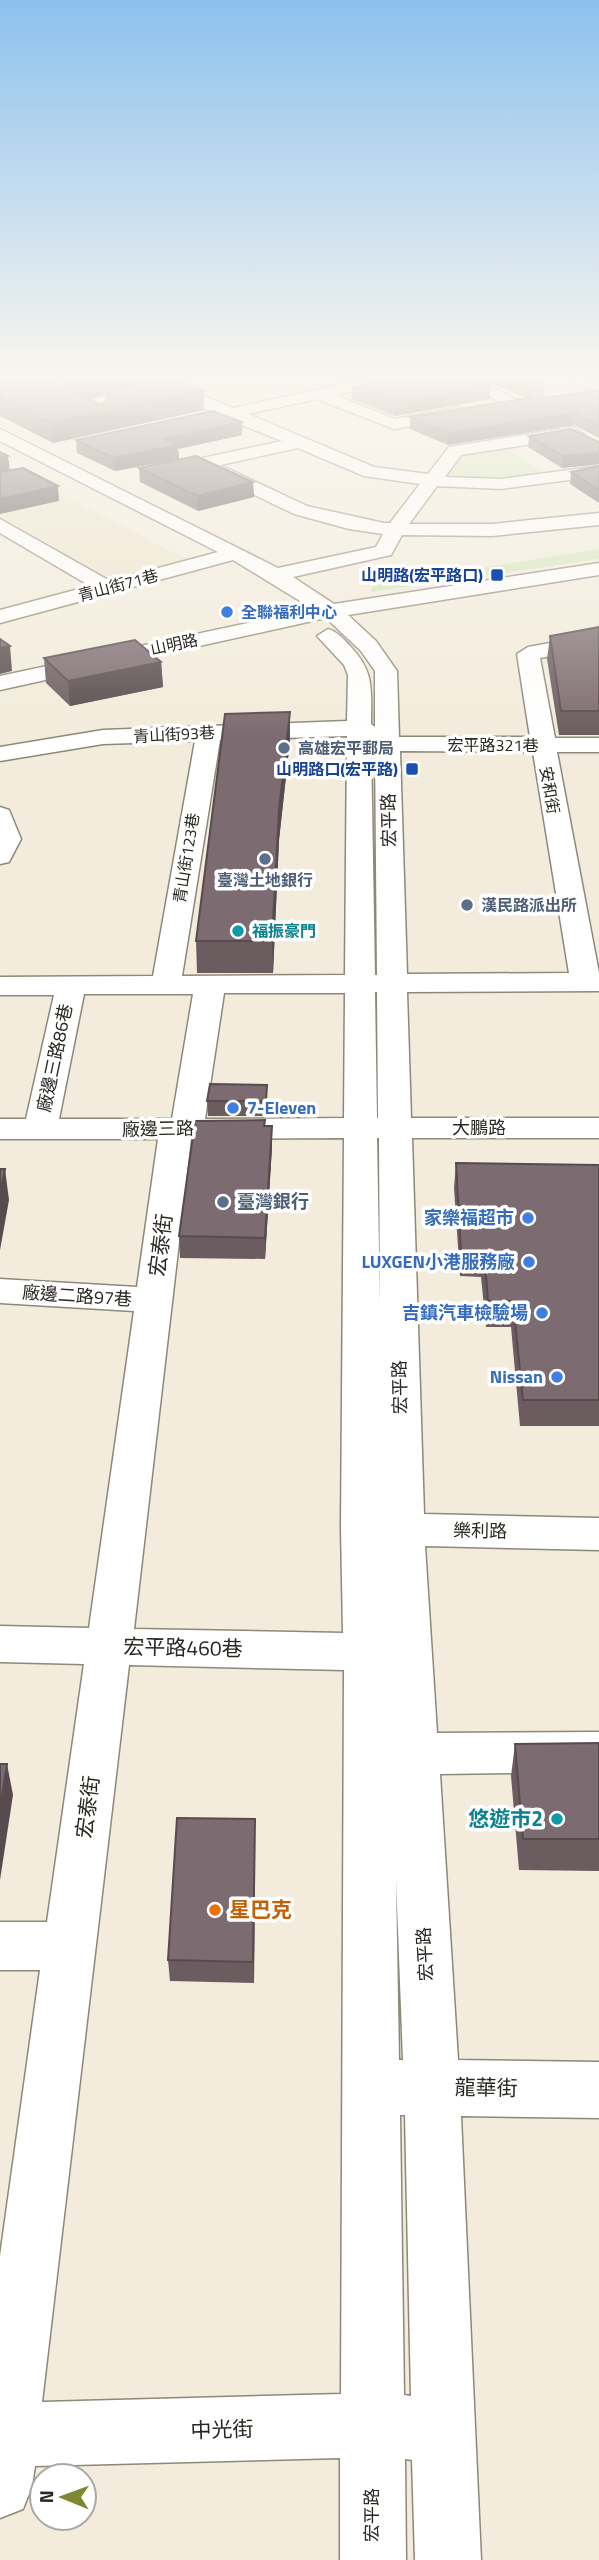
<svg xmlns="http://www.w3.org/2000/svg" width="599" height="2560" font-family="'Titillium Web','Noto Sans TC',sans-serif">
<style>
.built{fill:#ede4cc}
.green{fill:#d1e5b9}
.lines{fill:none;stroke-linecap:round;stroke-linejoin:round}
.minor-casing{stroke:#8d8879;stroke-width:3}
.minor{fill:#fff;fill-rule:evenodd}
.wall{fill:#6b5c60;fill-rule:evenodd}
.shaded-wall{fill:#574b4e}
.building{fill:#7c6b70;stroke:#574b4e;stroke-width:2}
.transit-dot{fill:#1a4fb4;stroke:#fff;stroke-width:2.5}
.shop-dot{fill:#3f7fe0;stroke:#fff;stroke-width:2.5}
.service-dot{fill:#5c6f8a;stroke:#fff;stroke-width:2.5}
.culture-dot{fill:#0f9aa8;stroke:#fff;stroke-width:2.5}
.food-dot{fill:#e8710a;stroke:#fff;stroke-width:2.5}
.labels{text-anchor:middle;stroke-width:7;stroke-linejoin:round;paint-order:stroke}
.far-transit-label{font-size:16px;font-weight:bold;fill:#164399;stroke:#fff;text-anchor:end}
.far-street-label{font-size:16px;fill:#292721;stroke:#fff}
.far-shop-label{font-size:16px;font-weight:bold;fill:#366cbe;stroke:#fff;text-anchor:start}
.far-service-label{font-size:16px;font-weight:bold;fill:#4e5e75;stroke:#fff;text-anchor:start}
.far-culture-label{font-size:16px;font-weight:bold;fill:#0d838f;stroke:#fff;text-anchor:start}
.street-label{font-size:18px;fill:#292721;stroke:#fff}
.shop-label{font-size:18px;font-weight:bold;fill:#366cbe;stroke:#fff;text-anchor:end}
.service-label{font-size:18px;font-weight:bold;fill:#4e5e75;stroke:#fff;text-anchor:start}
.near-street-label{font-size:21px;fill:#292721;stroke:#fff}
.near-culture-label{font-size:21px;font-weight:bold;fill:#0d838f;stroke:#fff;text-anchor:end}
.near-food-label{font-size:21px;font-weight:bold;fill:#c56008;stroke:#fff;text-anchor:start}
</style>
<rect width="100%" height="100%" fill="#f3ecdc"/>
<polygon class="built" points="26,475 195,564 108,588 0,525 0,480"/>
<g class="green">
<polygon points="505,447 549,476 499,482 436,480 456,454"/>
<polygon points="599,549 599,559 371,592 373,585"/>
</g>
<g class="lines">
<defs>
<g id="minor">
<path d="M143,379H164L233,408L366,379H395L393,382L335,395L395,419L460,407L468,412L460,417L394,429L317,399L248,414L374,467L428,474L449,447L573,427L585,435L583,439L570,438L461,455L445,477L501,479L599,466V476L501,489L437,486L409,524H492L599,513V525L492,536L402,535L391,555L293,577L334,604L599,563V575L348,615L376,641L397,671L399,737H530L517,654L528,647L599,634V648L540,658L555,738H599V752H557L599,973V991L407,992L411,1118H599V1138H412L424,1514L599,1518V1550L425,1546L437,1733L599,1732V1772L440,1774L458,2060L599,2062V2118L461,2116L481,2560H415L412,2460L405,2459L406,2560H340V2458L35,2466L32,2486L23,2509L0,2518V2256L40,1970H0V1922H47L84,1664L0,1662V1626L89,1628L134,1311L0,1303V1279L137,1287L158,1139H0V1119H26L54,995H0V977L153,976L195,741L103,744L0,761V747L103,730L347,721L348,675L344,665L317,636L328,629C338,632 343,639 350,646C375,672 371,690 371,724L375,727V671L361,651L326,618L0,690V676L313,609L233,560L0,623V610L90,586L0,533V519L110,581L218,552L0,441V429L278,568L376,547L383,534L349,529L294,514L201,469H189L186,465L189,461L282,441L222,417ZM298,448L364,476L420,484L390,523H384L307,506L220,465ZM347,736L345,975L182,976L220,740ZM371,745L375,747L377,975H375ZM400,751L533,752L569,973L407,974ZM375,992H377L378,1118H377ZM224,993H345L344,1118L205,1119ZM84,994H193L172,1119H59ZM344,1138L341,1528L343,1633L134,1629L191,1139ZM377,1138H379L380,1306ZM129,1665L344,1670L341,2394L42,2402ZM396,1879L403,2060H399ZM400,2115H405L411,2396L404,2395Z"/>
<polygon points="455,379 475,379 565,424 563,428 551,428"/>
<polygon points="570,379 599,382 599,392 572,382"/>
<polygon points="0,807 9,810 21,839 9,862 0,864"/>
</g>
</defs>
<use href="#minor" class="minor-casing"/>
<use href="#minor" class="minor"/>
</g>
<g class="wall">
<path d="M0,379L64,388L63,379H150L151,382L204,410L53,443L0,416ZM105,396L106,402L101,405L88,400Z"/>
<polygon points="482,379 541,379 544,398 599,390 599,438 574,425 448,445 410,429 410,417 526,398"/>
<polygon points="352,387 490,399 395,416 352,399"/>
<polygon points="242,435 178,449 179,459 115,471 77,453 76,440"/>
<polygon points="529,436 599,442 599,464 562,468 528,447"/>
<polygon points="599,466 599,503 570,484 571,472"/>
<polygon points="139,468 253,482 254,497 198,511 140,482"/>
<polygon points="599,627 599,735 559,735 547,659 550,636"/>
<polygon points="44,658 161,662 163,687 70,706 46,683"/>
<polygon points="290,712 290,740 279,840 273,973 197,973 196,941"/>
<polygon points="267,1085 266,1116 208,1116 207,1101"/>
<polygon points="265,1126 272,1147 265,1259 180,1258 179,1236"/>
<polygon points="456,1163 599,1165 599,1426 520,1426 511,1327 486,1327 481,1277 460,1276 454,1188"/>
<polygon points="599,1743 599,1871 519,1870 511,1776 515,1744"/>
<polygon points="255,1840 254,1983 170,1981 168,1960"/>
</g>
<g class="shaded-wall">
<polygon points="93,379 150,379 151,387 105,391 105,396 85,400 84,381"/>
<polygon points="490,387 490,399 395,416 396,404"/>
<polygon points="204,391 204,410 53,443 51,423"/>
<polygon points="575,413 574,425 448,445 448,433"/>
<polygon points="242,422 242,435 178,449 179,459 115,471 114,458 164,439"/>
<polygon points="599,453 599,464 562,468 563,456"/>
<polygon points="8,456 10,470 0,473 0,458"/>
<polygon points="253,482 254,497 198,511 197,496"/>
<polygon points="58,486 59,501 0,514 0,499"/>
<polygon points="10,646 12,671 0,674 0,648"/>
<polygon points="161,662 163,687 70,706 68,681"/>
<polygon points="290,712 290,740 279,840 273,973 272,941 279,810"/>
<polygon points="272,1126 272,1147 265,1259 265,1238"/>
<polygon points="5,1169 9,1200 0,1250 0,1196"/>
<polygon points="7,1764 13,1795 0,1880 0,1809"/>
<polygon points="255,1819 255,1840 254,1983 253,1962"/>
</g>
<g class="building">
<polygon points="0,379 43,379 101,405 112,398 105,391 168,379 174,379 204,391 51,423 0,398"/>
<polygon points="389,379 473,379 490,387 396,404 352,387"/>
<polygon points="508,379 541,379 544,398 599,390 599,426 575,413 448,433 410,417 529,398 528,388"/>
<polygon points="213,411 242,422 164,439 178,445 114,458 76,440"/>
<polygon points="571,429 599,442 599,453 563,456 529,436"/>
<polygon points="0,452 8,456 0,458"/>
<polygon points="196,456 253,482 197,496 139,468"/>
<polygon points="599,466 599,490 571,472"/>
<polygon points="23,468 58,486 0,499 0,472"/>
<polygon points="599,627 599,711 561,711 550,636"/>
<polygon points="0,639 10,646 0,648"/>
<polygon points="135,640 161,662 68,681 44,658"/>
<polygon points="290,712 279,810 272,941 196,941 225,714"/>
<polygon points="210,1084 267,1085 266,1101 207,1101"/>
<polygon points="265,1120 264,1126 272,1126 265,1238 179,1236 195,1121"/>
<polygon points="456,1163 599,1165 599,1400 523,1400 513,1301 488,1301 484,1251 461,1251"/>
<polygon points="0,1169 5,1169 0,1196"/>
<polygon points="599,1743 599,1839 523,1839 515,1744"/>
<polygon points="0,1764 7,1764 0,1809"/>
<polygon points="177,1818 255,1819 253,1962 168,1960"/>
</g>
<linearGradient id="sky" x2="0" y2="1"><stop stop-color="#8cc1ee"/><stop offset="0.51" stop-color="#faf6ef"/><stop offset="1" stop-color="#faf6ef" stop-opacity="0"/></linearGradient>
<rect width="599" height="737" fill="url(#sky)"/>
<g class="transit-dot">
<rect x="490" y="568" width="14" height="14" rx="3.5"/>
<rect x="405" y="762" width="14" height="14" rx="3.5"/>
</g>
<g class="shop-dot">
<circle cx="227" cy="612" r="7"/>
<circle cx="233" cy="1108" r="7"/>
<circle cx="528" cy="1218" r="7"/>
<circle cx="529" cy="1262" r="7"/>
<circle cx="542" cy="1313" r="7"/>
<circle cx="557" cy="1377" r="7"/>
</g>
<g class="service-dot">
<circle cx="284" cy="748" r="7"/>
<circle cx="265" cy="859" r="7"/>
<circle cx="467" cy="905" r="7"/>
<circle cx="223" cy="1202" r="7"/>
</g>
<g class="culture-dot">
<circle cx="238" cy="931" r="7"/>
<circle cx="557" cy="1819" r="7"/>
</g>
<circle class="food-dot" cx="215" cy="1910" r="7"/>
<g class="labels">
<g class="far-transit-label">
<text x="483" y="581">山明路(宏平路口)</text>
<text x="398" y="775">山明路口(宏平路)</text>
</g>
<g class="far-street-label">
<text transform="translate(118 585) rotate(-15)" y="6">青山街71巷</text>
<text transform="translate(174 644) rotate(-12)" y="6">山明路</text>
<text transform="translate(174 734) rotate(-3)" y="6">青山街93巷</text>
<text x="493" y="751">宏平路321巷</text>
<text transform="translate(550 790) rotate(80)" y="6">安和街</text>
<text transform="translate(186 858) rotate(-81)" y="6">青山街123巷</text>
</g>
<g class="far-shop-label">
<text x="241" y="618">全聯福利中心</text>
</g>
<g class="far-service-label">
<text x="298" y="754">高雄宏平郵局</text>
<text x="265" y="886" text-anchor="middle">臺灣土地銀行</text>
<text x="481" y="911">漢民路派出所</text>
</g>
<g class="far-culture-label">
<text x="252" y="937">福振豪門</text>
</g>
<g class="street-label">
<text transform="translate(389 820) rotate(-91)" y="6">宏平路</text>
<text transform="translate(55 1058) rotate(-78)" y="6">廠邊三路86巷</text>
<text x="479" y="1134">大鵬路</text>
<text transform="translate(158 1129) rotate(-1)" y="6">廠邊三路</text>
<text transform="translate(77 1296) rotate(4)" y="6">廠邊二路97巷</text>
<text transform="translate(400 1387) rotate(-91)" y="6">宏平路</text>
<text transform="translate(480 1531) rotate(1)" y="6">樂利路</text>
<text transform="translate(425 1954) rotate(-93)" y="6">宏平路</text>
<text transform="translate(372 2515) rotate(-90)" y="6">宏平路</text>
</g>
<g class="shop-label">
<text x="247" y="1114" text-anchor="start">7-Eleven</text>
<text x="514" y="1224">家樂福超市</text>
<text x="515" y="1268">LUXGEN小港服務廠</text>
<text x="528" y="1319">吉鎮汽車檢驗場</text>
<text x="543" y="1383">Nissan</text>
</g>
<g class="service-label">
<text x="237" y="1208">臺灣銀行</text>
</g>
<g class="near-street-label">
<text transform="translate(161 1245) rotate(-83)" y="7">宏泰街</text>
<text transform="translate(183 1648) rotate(1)" y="7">宏平路460巷</text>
<text transform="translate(88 1807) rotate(-83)" y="7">宏泰街</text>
<text transform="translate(486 2088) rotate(1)" y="7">龍華街</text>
<text transform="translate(222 2430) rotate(-2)" y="7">中光街</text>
</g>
<g class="near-culture-label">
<text x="543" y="1826">悠遊市2</text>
</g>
<g class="near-food-label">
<text x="229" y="1917">星巴克</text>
</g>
</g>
<g transform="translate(63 2497) rotate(271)"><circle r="33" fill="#ffffff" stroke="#a9a9a6" stroke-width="2"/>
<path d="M0-5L12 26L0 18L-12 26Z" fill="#808732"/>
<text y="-10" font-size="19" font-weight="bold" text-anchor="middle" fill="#292721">N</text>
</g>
</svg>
